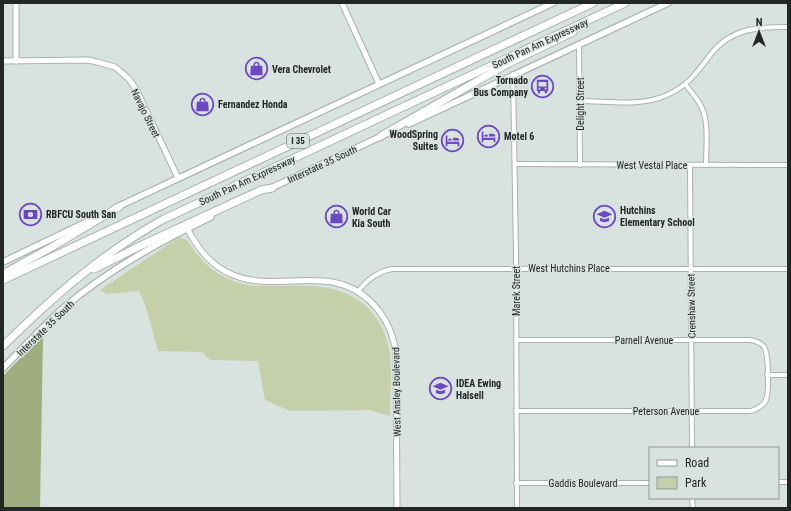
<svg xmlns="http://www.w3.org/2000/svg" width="791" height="511" font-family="'Roboto Condensed',sans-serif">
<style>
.green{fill:#c5d0ab}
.forest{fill:#9fac7d}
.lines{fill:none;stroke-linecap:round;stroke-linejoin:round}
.minor-casing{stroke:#a9b3af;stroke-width:6}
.tertiary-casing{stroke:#a9b3af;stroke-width:7}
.secondary-casing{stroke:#a9b3af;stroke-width:8}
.motorway-casing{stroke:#a9b3af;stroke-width:9}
.minor{stroke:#fff;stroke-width:4}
.tertiary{stroke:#fff;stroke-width:5}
.secondary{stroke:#fff;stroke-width:5.5}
.motorway{stroke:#fff;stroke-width:7}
.labels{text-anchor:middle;stroke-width:3;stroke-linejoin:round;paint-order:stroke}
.shield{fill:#d8e2de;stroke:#595e5c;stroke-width:1}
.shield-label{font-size:9px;font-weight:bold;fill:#222625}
.street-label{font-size:10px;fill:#222625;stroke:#d8e2de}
.poi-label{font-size:10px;font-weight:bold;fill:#222625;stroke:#d8e2de;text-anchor:start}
</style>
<rect width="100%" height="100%" fill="#d8e2de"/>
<path class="green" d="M179,237L187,240C200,260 212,273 236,282C246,286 258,286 269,286C302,286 338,282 365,305C376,315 384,329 388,344C393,365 390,394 390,416L369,410L290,411L265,400L258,361L210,360L202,352L158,351L145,304L139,291L107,294L100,290Z"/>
<polygon class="forest" points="43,335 40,508 3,508 3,376"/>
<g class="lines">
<defs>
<g id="minor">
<polyline points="579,44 580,165"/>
<polyline points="513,74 516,254 517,508"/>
<path d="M685,84C691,92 698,99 702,108C709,123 706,148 706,165"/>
<path d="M580,101C608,101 641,107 667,95C689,85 697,72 711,54C731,28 758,27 788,27"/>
<polyline points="515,164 788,165"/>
<polyline points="690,165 692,448"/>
<path d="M358,292C367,279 377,272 392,269H788"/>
<path d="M516,340H750C755,341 761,342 764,347C769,354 769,392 766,400C763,406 757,409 751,411H516"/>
<polyline points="767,375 788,375"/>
<polyline points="778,482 788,482"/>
<polyline points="516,483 650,483"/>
<polyline points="692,498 693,508"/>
</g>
<g id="tertiary">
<polyline points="16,3 16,61"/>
<polyline points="342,3 379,84"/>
<polyline points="3,61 88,60 97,62 115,67 128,78 136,89 178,178"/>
<path d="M187,228C198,249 211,266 233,275C279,294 333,261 373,304C387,319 393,334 396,353L397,508"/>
</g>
<g id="secondary">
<polyline points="409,124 668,3"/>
<polyline points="269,189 384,135"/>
<polyline points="115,208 553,3"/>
<polyline points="3,262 93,219"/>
<path d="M3,368C22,349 41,329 61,310C106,271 158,242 211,217"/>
</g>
<g id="motorway">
<polyline points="381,136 509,63 573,32"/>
<polyline points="94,269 144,244 261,190 272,188"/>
<polyline points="3,274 52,247 119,207"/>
<polyline points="3,280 593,3"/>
<path d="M3,346C53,297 100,255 162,220L625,3"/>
</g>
</defs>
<use href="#minor" class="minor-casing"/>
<use href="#tertiary" class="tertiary-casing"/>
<use href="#secondary" class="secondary-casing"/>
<use href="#motorway" class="motorway-casing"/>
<use href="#minor" class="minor"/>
<use href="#tertiary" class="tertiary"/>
<use href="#secondary" class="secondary"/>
<use href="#motorway" class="motorway"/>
</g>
<defs>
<symbol id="shop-ring" viewBox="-11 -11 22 22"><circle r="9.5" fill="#d8e2de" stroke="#6c49c2" stroke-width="1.5"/><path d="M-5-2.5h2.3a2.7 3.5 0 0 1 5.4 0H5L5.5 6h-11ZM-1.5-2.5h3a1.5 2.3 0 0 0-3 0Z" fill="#6c49c2"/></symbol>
<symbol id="bus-ring" viewBox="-11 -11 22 22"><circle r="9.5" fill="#d8e2de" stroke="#6c49c2" stroke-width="1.5"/><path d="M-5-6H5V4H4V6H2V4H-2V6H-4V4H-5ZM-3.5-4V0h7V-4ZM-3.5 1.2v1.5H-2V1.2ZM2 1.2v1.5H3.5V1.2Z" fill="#6c49c2"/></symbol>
<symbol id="hotel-ring" viewBox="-11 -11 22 22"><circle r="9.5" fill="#d8e2de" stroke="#6c49c2" stroke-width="1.5"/><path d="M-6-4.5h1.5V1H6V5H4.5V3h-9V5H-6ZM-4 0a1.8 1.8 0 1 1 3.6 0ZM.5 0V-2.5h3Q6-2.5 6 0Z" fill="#6c49c2"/></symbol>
<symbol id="bank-ring" viewBox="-11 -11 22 22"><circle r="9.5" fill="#d8e2de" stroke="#6c49c2" stroke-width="1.5"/><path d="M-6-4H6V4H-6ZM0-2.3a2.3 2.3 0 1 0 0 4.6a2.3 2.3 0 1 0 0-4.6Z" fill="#6c49c2"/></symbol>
<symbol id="school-ring" viewBox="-11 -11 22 22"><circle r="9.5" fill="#d8e2de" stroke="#6c49c2" stroke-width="1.5"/><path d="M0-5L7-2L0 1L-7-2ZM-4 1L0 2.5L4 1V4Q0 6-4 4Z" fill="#6c49c2"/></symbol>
</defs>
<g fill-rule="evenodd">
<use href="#shop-ring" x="244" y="56" width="25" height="25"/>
<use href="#bus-ring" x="530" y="74" width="25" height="25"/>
<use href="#shop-ring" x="190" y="92" width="25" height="25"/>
<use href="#hotel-ring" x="476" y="124" width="25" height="25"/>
<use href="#hotel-ring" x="440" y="128" width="25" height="25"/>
<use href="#bank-ring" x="18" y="202" width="25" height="25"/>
<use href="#school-ring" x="592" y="204" width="25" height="25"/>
<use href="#shop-ring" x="324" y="204" width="25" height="25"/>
<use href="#school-ring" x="428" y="376" width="25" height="25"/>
</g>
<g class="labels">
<rect class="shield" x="287" y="134" width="22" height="14" rx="3"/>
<g class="shield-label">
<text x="298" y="144">I 35</text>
</g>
<g class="street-label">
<text transform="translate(540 43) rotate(-25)" y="4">South Pan Am Expressway</text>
<text transform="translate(580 104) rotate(-90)" y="4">Delight Street</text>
<text transform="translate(146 113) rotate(64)" y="4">Navajo Street</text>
<text transform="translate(322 164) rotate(-25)" y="4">Interstate 35 South</text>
<text x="652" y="169">West Vestal Place</text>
<text transform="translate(247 180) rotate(-25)" y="4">South Pan Am Expressway</text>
<text x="569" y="272">West Hutchins Place</text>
<text transform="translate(516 291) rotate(-90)" y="4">Marek Street</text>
<text transform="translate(691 306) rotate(-91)" y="4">Crenshaw Street</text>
<text transform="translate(45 328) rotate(-44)" y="4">Interstate 35 South</text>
<text x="644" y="344">Parnell Avenue</text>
<text transform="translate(396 392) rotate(-91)" y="4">West Ansley Boulevard</text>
<text x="666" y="415">Peterson Avenue</text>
<text x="583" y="487">Gaddis Boulevard</text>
</g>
<g class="poi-label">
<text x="272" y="73">Vera Chevrolet</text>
<text x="528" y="84" text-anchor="end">Tornado<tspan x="528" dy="12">Bus Company</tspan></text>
<text x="218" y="108">Fernandez Honda</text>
<text x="438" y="138" text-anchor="end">WoodSpring<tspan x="438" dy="12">Suites</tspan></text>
<text x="504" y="140">Motel 6</text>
<text x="620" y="214">Hutchins<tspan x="620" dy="12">Elementary School</tspan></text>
<text x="352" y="215">World Car<tspan x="352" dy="12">Kia South</tspan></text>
<text x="46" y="218">RBFCU South San</text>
<text x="456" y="387">IDEA Ewing<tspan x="456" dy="12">Halsell</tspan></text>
</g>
</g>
<rect width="791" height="511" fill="none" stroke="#222625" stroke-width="8"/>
<rect x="649" y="447" width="130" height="52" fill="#d8e2de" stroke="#8f9794"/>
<rect x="657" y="460" width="20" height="6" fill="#ffffff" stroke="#8f9794"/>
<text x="685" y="467" font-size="12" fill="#222625">Road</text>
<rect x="657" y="477" width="20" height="12" fill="#c5d0ab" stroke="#8f9794"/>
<text x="685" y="487" font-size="12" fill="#222625">Park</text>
<g transform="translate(759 32)" stroke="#d8e2de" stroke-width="3" paint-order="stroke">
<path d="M0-3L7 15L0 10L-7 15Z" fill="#222625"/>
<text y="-6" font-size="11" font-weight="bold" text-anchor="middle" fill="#222625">N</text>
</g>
</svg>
